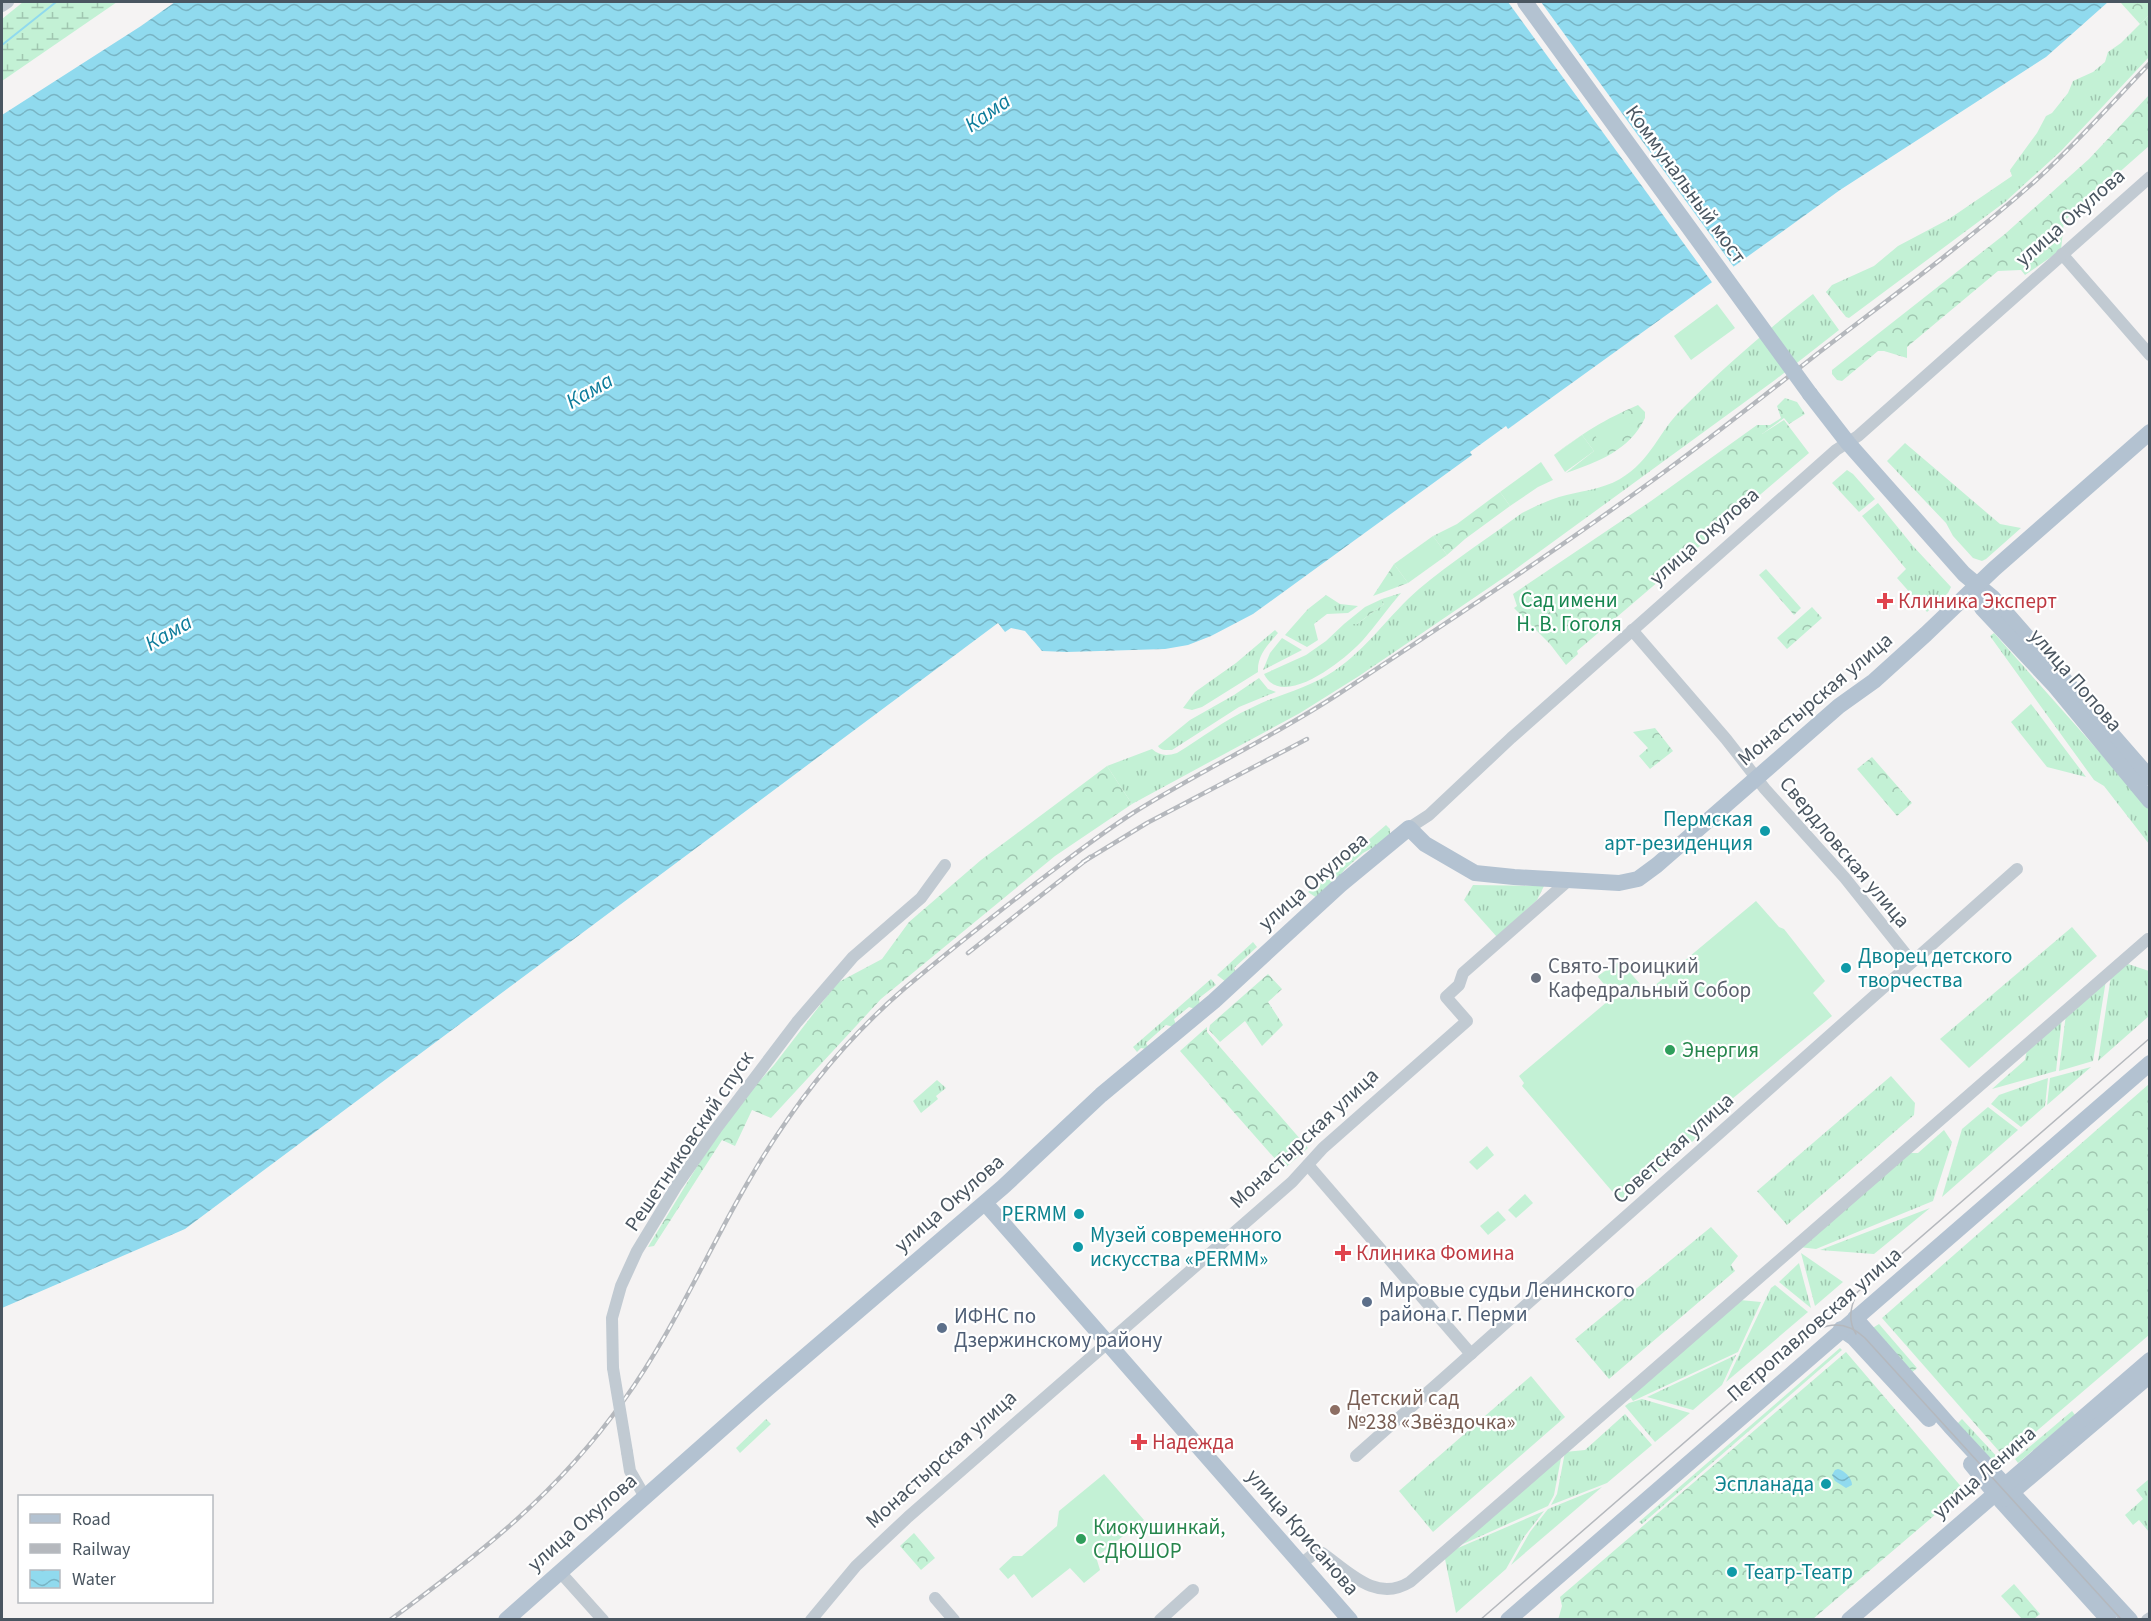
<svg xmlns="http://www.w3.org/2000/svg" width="2151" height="1621" font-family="'Source Sans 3',sans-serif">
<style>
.grass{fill:url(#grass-tufts)}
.forest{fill:url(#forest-crowns)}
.wetland{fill:url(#wetland-marsh)}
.pitch{fill:#c3f1d5}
.water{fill:url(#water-waves)}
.pier{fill:#f5f3f3}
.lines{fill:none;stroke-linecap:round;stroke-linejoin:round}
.stream{stroke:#90daee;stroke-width:2}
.minor{stroke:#c1cad2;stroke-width:12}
.major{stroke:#b3c2d1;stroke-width:16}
.tram{stroke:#b5b8bd;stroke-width:1.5}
.rail-casing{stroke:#b5b8bd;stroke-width:4.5}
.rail{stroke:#fff;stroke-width:2;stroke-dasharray:7;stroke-linecap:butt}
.minor-bridge{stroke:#c1cad2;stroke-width:12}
.major-bridge{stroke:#b3c2d1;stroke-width:16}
.health-dot{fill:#e0444e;stroke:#fff;stroke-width:2}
.culture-dot{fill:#0f9aa8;stroke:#fff;stroke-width:2}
.worship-dot{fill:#6b7280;stroke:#fff;stroke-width:2}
.leisure-dot{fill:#2e9e5b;stroke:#fff;stroke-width:2}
.service-dot{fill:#5c6f8a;stroke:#fff;stroke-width:2}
.education-dot{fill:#8d6e63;stroke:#fff;stroke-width:2}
.labels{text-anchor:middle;stroke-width:4.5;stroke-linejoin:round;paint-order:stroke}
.street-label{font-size:21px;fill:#4a5661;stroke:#fff}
.park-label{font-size:21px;fill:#17864f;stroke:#fff}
.health-label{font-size:21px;fill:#be3a42;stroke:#fff;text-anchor:start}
.culture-label{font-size:21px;fill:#0d838f;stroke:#fff;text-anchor:end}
.worship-label{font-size:21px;fill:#5b616d;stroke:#fff;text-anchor:start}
.leisure-label{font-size:21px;fill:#27864d;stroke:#fff;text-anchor:start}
.service-label{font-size:21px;fill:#4e5e75;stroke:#fff;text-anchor:start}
.education-label{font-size:21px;fill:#785e54;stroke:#fff;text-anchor:start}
.water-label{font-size:22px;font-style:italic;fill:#0c7c9b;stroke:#fff}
</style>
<defs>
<pattern id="grass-tufts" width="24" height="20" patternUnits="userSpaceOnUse" patternTransform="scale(1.5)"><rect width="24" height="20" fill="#c3f1d5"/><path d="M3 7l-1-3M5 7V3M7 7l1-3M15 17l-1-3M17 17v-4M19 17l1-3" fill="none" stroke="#a0c6b0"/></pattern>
<pattern id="forest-crowns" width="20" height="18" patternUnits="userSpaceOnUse" patternTransform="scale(1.5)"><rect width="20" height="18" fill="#c3f1d5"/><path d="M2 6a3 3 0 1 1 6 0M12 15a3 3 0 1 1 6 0" fill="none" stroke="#a0c6b0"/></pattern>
<pattern id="wetland-marsh" width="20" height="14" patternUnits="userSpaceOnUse" patternTransform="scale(1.5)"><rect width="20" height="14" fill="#c3f1d5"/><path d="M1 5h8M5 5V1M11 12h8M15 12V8" fill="none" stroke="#a0c6b0"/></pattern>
<pattern id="water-waves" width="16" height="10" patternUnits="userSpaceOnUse" patternTransform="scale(1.5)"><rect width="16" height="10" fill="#90daee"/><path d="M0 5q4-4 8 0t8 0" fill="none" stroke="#78b4c4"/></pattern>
</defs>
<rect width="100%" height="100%" fill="#f5f3f3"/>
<g class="grass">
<polygon points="2149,15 2149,57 2061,151 2005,202 1849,318 1846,317 1826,292 1832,285 1874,266 1898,246 1949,219 2012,176 2010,170 2037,133 2046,116 2052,113 2068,93 2073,81 2093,72 2105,62 2108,52 2121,43"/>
<path d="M1813,294L1839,330L1775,380L1509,574L1359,676L1300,713L1132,804L1107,766L1152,749C1160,756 1167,756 1177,753C1202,738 1224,720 1251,708C1278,694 1308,689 1334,671C1367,649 1389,615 1419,589C1451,562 1488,538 1522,513C1534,507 1546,501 1559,497C1579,491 1601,490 1620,479C1652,460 1658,432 1683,408C1724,367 1767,330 1813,294Z"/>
<polygon points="1905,443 2000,524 2021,528 1986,559 1982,561 1973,558 1953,536 1946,523 1887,461"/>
<polygon points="1847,470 1853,474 1875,499 1859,512 1832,483"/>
<polygon points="1878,503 1913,546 1951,587 1948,593 1927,612 1897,578 1906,569 1862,516"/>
<path d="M1401,593C1388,608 1376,625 1363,640C1346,659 1282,711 1264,674L1306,655L1326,641L1344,624H1357L1384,604L1382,599Z"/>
<polygon points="1326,595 1340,604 1358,606 1348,613 1327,614 1314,624 1318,640 1307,647 1285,635 1308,609"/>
<path d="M1275,630L1278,633C1268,645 1257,655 1258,672L1202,707L1192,710L1183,708L1195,692L1236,663Z"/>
<polygon points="1994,633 2149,808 2149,844 2104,786 2094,780 1990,636"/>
<polygon points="1282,638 1302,650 1263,670 1270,653"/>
<path d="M1259,678L1268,689L1276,692L1239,707L1172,750C1167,750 1161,751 1158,746L1190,720L1234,695Z"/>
<polygon points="2031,704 2086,777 2047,767 2011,722"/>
<polygon points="1386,825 1390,829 1390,835 1383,842 1363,853 1345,869 1335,882 1317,898 1308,892"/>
<polygon points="1473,885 1544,886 1537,900 1497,937 1464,900"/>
<polygon points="2072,927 2097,956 1969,1068 1940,1039"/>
<polygon points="1253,942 1257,947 1234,968 1236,974 1226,982 1217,975"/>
<polygon points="2125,963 2149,971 2149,1016 2098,1061 2111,976"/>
<polygon points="1211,979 1216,985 1199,998 1200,1006 1195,1009 1189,1007 1174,1019 1176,1025 1174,1027 1166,1025 1146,1043 1148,1047 1146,1049 1141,1048 1137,1052 1133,1047"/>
<polygon points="2106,980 2093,1061 2059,1071 2066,1014"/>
<polygon points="2062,1018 2056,1071 1992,1089 2025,1060 2027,1049"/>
<polygon points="2091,1067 2047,1105 2050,1078"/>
<polygon points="1891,1076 1915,1103 1914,1115 1787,1225 1757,1191"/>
<polygon points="2048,1078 2045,1106 2021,1127 1991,1104 1999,1095"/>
<polygon points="937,1080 946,1088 936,1096 938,1099 921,1113 913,1101"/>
<polygon points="1988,1107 2018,1130 1942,1197 1962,1129"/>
<polygon points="1944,1130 1952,1142 1933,1201 1816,1249 1799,1247 1907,1153 1918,1153"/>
<polygon points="1930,1208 1874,1254 1820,1250"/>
<polygon points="1711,1227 1738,1256 1731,1265 1735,1271 1609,1379 1575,1339"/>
<polygon points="1801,1253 1843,1282 1815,1306"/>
<polygon points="1799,1263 1811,1308 1779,1282"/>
<polygon points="1775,1285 1808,1312 1726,1382 1771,1288"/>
<polygon points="1740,1300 1761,1302 1738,1352 1633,1401 1629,1395"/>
<polygon points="1840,1348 1842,1350 1642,1524 1639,1522"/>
<polygon points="1736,1355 1722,1385 1693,1410 1647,1397"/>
<polygon points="1531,1376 1565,1417 1433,1532 1399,1491"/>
<polygon points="1642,1399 1690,1413 1655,1442 1625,1406 1629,1403"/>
<polygon points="2072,1411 2075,1415 2018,1463 2015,1459"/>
<polygon points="1625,1414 1652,1445 1607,1483 1551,1505 1557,1494 1565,1452 1585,1450"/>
<polygon points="766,1419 771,1424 740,1453 736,1448"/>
<polygon points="1962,1419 2000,1460 1993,1465 1956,1425"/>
<polygon points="1562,1453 1554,1495 1548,1506 1454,1548"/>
<polygon points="2149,1479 2149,1532 2139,1520 2133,1525 2125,1515 2143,1499 2136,1490"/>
<polygon points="1602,1487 1511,1565 1530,1532 1548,1509"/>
<polygon points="1544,1511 1524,1537 1506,1569 1456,1613 1444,1554"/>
</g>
<g class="forest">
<polygon points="2122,2 2149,2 2149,15 2140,24 2121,3"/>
<polygon points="2149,95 2149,146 2064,221 2061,250 2025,275 2021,270 1998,271 1907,347 1907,358 1884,351 1878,351 1842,381 1837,380 1832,374 1832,370 2005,234 2089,159"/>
<polygon points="1785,398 1797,402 1805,414 1789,424 1784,418 1762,434 1784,420 1809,453 1577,651 1578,654 1566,665 1550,644 1514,608 1517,606 1513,594 1651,501 1757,425 1770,425 1781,418 1777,406"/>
<path d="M1638,405L1645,412V418C1630,450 1598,462 1566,473L1594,451L1582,435L1554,455C1583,433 1605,419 1638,405Z"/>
<polygon points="1500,492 1510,506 1465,539 1447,555 1433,536 1457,524"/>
<polygon points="1394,564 1408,583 1373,596"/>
<polygon points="1766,569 1801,608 1794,615 1759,575"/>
<polygon points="1382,599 1384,604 1357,624 1344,624 1365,607"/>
<polygon points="1812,607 1822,618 1787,649 1777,638"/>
<polygon points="1655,728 1673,751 1650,769 1639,756 1648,748 1633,732"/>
<polygon points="1872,757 1912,803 1897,816 1857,769"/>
<polygon points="1107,766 1132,804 1055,856 881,999 771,1118 752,1110 735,1146 722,1140 654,1246 648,1247 715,1137 737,1106 774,1065 837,983 882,959 909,922 981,860"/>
<polygon points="1268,974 1282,989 1268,1002 1283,1025 1262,1046 1245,1021 1220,1042 1209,1030 1210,1025"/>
<polygon points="1207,1027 1207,1032 1308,1148 1284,1169 1180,1051"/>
<polygon points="2149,1084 2149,1335 2005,1458 1882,1318"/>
<polygon points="1879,1324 1917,1368 1909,1375 1871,1329"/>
<polygon points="1846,1352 1964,1490 1813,1619 1558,1620 1562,1606 1560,1597"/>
<polygon points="914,1533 935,1558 921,1570 900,1546"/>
<polygon points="2014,1584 2040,1614 2034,1619 2022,1619 2001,1596"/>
</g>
<polygon class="wetland" points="23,2 117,2 2,81 2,19"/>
<g class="pitch">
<polygon points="1717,304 1735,328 1691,360 1674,336"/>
<polygon points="1622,413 1634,430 1605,450 1594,434"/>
<polygon points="1582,435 1594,451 1565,472 1554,455"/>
<polygon points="1541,462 1553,480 1538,487 1510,506 1500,492"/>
<polygon points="1433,536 1447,555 1408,583 1394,564"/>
<polygon points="1756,901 1779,927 1784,929 1825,981 1813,993 1832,1016 1703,1123 1706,1127 1698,1133 1700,1135 1622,1203 1522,1086 1524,1083 1519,1076 1614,996 1598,977 1599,975 1620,961 1647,992"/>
<polygon points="1487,1146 1494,1155 1477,1170 1469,1162"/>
<polygon points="1525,1194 1533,1203 1516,1218 1508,1210"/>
<polygon points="1498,1211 1506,1220 1488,1235 1480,1226"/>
<polygon points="1104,1474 1144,1520 1096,1557 1100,1570 1084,1583 1070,1568 1032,1598 1014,1574 1008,1579 999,1569 1013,1556 1022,1556 1057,1526 1059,1511"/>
</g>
<g class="water">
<polygon points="175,2 2108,2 2046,57 1840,190 1508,429 1506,426 1470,452 1472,455 1253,614 1211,636 1188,645 1165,649 1067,652 1042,651 1025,631 1011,628 1005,632 998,623 185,1229 2,1308 2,115 141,26"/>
<path d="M1838,1469C1844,1470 1852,1478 1852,1485L1846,1488L1835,1481L1832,1475L1835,1470Z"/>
</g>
<polygon class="pier" points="1508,2 1541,2 1736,270 1714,285"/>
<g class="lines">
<polyline class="stream" points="2,45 56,2"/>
<g class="minor">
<polyline points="2,6 8,2"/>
<polyline points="2062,254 2150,355"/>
<polyline points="1632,630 1726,739 1765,789 1845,878 1912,962"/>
<polyline points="1409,828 1429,815 1511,738 1836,450 1858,436 2150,177"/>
<polyline points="1308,1165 1471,1354"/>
<polyline points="613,1368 612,1318 621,1286 637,1251 677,1185 716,1129 797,1022 853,957 921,898 945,865"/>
<polyline points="627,1452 630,1471 645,1497"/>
<polyline points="1356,1456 2017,869"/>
<path d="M1301,1564L1315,1553H1322C1349,1572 1376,1603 1410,1582L2148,939"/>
<polyline points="560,1572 603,1620"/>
<polyline points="935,1598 954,1620"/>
<polyline points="811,1620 856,1566 908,1517 1292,1182 1323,1148 1467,1021 1446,997 1459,985 1463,973 1569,880"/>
<polyline points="1160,1620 1193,1590"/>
<polyline points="2147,1620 2150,1618"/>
</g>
<g class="major">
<polyline points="1810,394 1848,443 1964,574 1993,598 2150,778"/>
<polyline points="1976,586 1982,608 2054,685 2150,801"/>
<polyline points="985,1203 1350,1620"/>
<polyline points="1855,1318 1950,1426 2130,1620"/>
<polyline points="1841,1329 1854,1338 1929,1419"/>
<polyline points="1971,1464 2002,1502 2109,1620"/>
<polyline points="2004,1499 2150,1375"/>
<polyline points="506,1620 767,1389 1003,1187 1101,1095 1214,1001 1340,885 1409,828 1425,844 1475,873 1514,877 1619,883 1638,879 1657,865 1839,706 1874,681 1926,634 1994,569 2150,432"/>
<polyline points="1508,1620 2150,1063"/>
<polyline points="1849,1620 2150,1360"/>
</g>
<g class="tram">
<path d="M1819,1329C1836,1321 1851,1325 1865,1338L2122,1620"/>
<path d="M1856,1334C1848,1321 1850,1307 1857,1294"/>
<polyline points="1480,1620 2150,1038"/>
</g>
<defs>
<g id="rail">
<polyline points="1083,862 1147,823 1307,739"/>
<polyline points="968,953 1090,857"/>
<path d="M390,1620C481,1553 558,1493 624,1400C673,1332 706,1254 748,1182C790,1109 841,1043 905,988C948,952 992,917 1036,883C1068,859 1099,835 1133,813C1200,771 1273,737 1340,693C1446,623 1553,553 1656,478C1711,438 1764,396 1817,354C1890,298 1964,244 2033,183C2074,146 2111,104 2150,63"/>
</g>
</defs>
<use href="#rail" class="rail-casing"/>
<use href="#rail" class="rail"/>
<polyline class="minor-bridge" points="613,1368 627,1452"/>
<polyline class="major-bridge" points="1525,2 1810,394"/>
</g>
<g class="health-dot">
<path d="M1882 592h6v6h6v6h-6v6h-6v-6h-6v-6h6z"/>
<path d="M1340 1244h6v6h6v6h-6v6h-6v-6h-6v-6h6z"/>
<path d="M1136 1433h6v6h6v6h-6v6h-6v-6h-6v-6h6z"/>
</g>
<g class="culture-dot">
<circle cx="1765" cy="831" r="6"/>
<circle cx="1846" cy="968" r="6"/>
<circle cx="1079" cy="1214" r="6"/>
<circle cx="1078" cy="1247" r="6"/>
<circle cx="1826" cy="1484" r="6"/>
<circle cx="1732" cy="1572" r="6"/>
</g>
<circle class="worship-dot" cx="1536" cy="978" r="6"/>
<g class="leisure-dot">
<circle cx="1670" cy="1050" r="6"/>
<circle cx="1081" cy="1539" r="6"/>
</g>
<g class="service-dot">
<circle cx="1367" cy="1302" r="6"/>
<circle cx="942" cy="1328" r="6"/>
</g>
<circle class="education-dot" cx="1335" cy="1410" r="6"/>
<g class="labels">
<g class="street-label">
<text transform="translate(1686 184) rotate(54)" y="7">Коммунальный мост</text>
<text transform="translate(2070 217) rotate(-41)" y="7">улица Окулова</text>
<text transform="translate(1704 536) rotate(-41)" y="7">улица Окулова</text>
<text transform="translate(2076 680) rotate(49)" y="7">улица Попова</text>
<text transform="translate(1815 699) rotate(-40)" y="7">Монастырская улица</text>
<text transform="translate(1845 852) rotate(50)" y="7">Свердловская улица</text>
<text transform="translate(1313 881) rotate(-41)" y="7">улица Окулова</text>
<text transform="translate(1304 1138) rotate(-43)" y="7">Монастырская улица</text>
<text transform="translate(689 1141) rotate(-56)" y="7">Решетниковский спуск</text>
<text transform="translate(1673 1148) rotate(-42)" y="7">Советская улица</text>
<text transform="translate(949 1203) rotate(-41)" y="7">улица Окулова</text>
<text transform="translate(1814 1324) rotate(-41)" y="7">Петропавловская улица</text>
<text transform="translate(941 1459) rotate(-42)" y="7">Монастырская улица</text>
<text transform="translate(1984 1472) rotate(-41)" y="7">улица Ленина</text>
<text transform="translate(582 1522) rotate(-41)" y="7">улица Окулова</text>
<text transform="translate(1303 1532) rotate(49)" y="7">улица Крисанова</text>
</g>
<g class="park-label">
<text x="1569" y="607">Сад имени<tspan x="1569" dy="24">Н. В. Гоголя</tspan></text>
</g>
<g class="health-label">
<text x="1898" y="608">Клиника Эксперт</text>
<text x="1356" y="1260">Клиника Фомина</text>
<text x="1152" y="1449">Надежда</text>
</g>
<g class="culture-label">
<text x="1753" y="826">Пермская<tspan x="1753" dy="24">арт-резиденция</tspan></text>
<text x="1858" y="963" text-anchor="start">Дворец детского<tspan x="1858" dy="24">творчества</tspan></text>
<text x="1067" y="1221">PERMM</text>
<text x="1090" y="1242" text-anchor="start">Музей современного<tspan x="1090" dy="24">искусства «PERMM»</tspan></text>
<text x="1814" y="1491">Эспланада</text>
<text x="1744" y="1579" text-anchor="start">Театр-Театр</text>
</g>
<g class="worship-label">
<text x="1548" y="973">Свято-Троицкий<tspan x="1548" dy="24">Кафедральный Собор</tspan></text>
</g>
<g class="leisure-label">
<text x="1682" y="1057">Энергия</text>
<text x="1093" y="1534">Киокушинкай,<tspan x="1093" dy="24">СДЮШОР</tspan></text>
</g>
<g class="service-label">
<text x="1379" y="1297">Мировые судьи Ленинского<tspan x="1379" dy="24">района г. Перми</tspan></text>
<text x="954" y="1323">ИФНС по<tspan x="954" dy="24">Дзержинскому району</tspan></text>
</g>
<g class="education-label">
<text x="1347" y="1405">Детский сад<tspan x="1347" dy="24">№238 «Звёздочка»</tspan></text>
</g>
<g class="water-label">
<text transform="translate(987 112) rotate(-35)" y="8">Кама</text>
<text transform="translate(589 390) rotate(-30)" y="8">Кама</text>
<text transform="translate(168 632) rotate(-30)" y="8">Кама</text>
</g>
</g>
<rect width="2151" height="1621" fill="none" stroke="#4a5661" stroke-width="6"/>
<rect x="18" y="1495" width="195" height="108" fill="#ffffff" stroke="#b7bbc0" stroke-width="1.5"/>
<rect x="30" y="1514" width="30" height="9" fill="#b3c2d1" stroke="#b7bbc0" stroke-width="1.5"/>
<text x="72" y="1525" font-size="18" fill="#4a5661">Road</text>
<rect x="30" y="1544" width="30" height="9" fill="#b5b8bd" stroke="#b7bbc0" stroke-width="1.5"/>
<text x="72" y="1555" font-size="18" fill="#4a5661">Railway</text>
<rect x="30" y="1570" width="30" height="18" fill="url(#water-waves)" stroke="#b7bbc0" stroke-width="1.5"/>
<text x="72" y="1585" font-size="18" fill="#4a5661">Water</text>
</svg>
